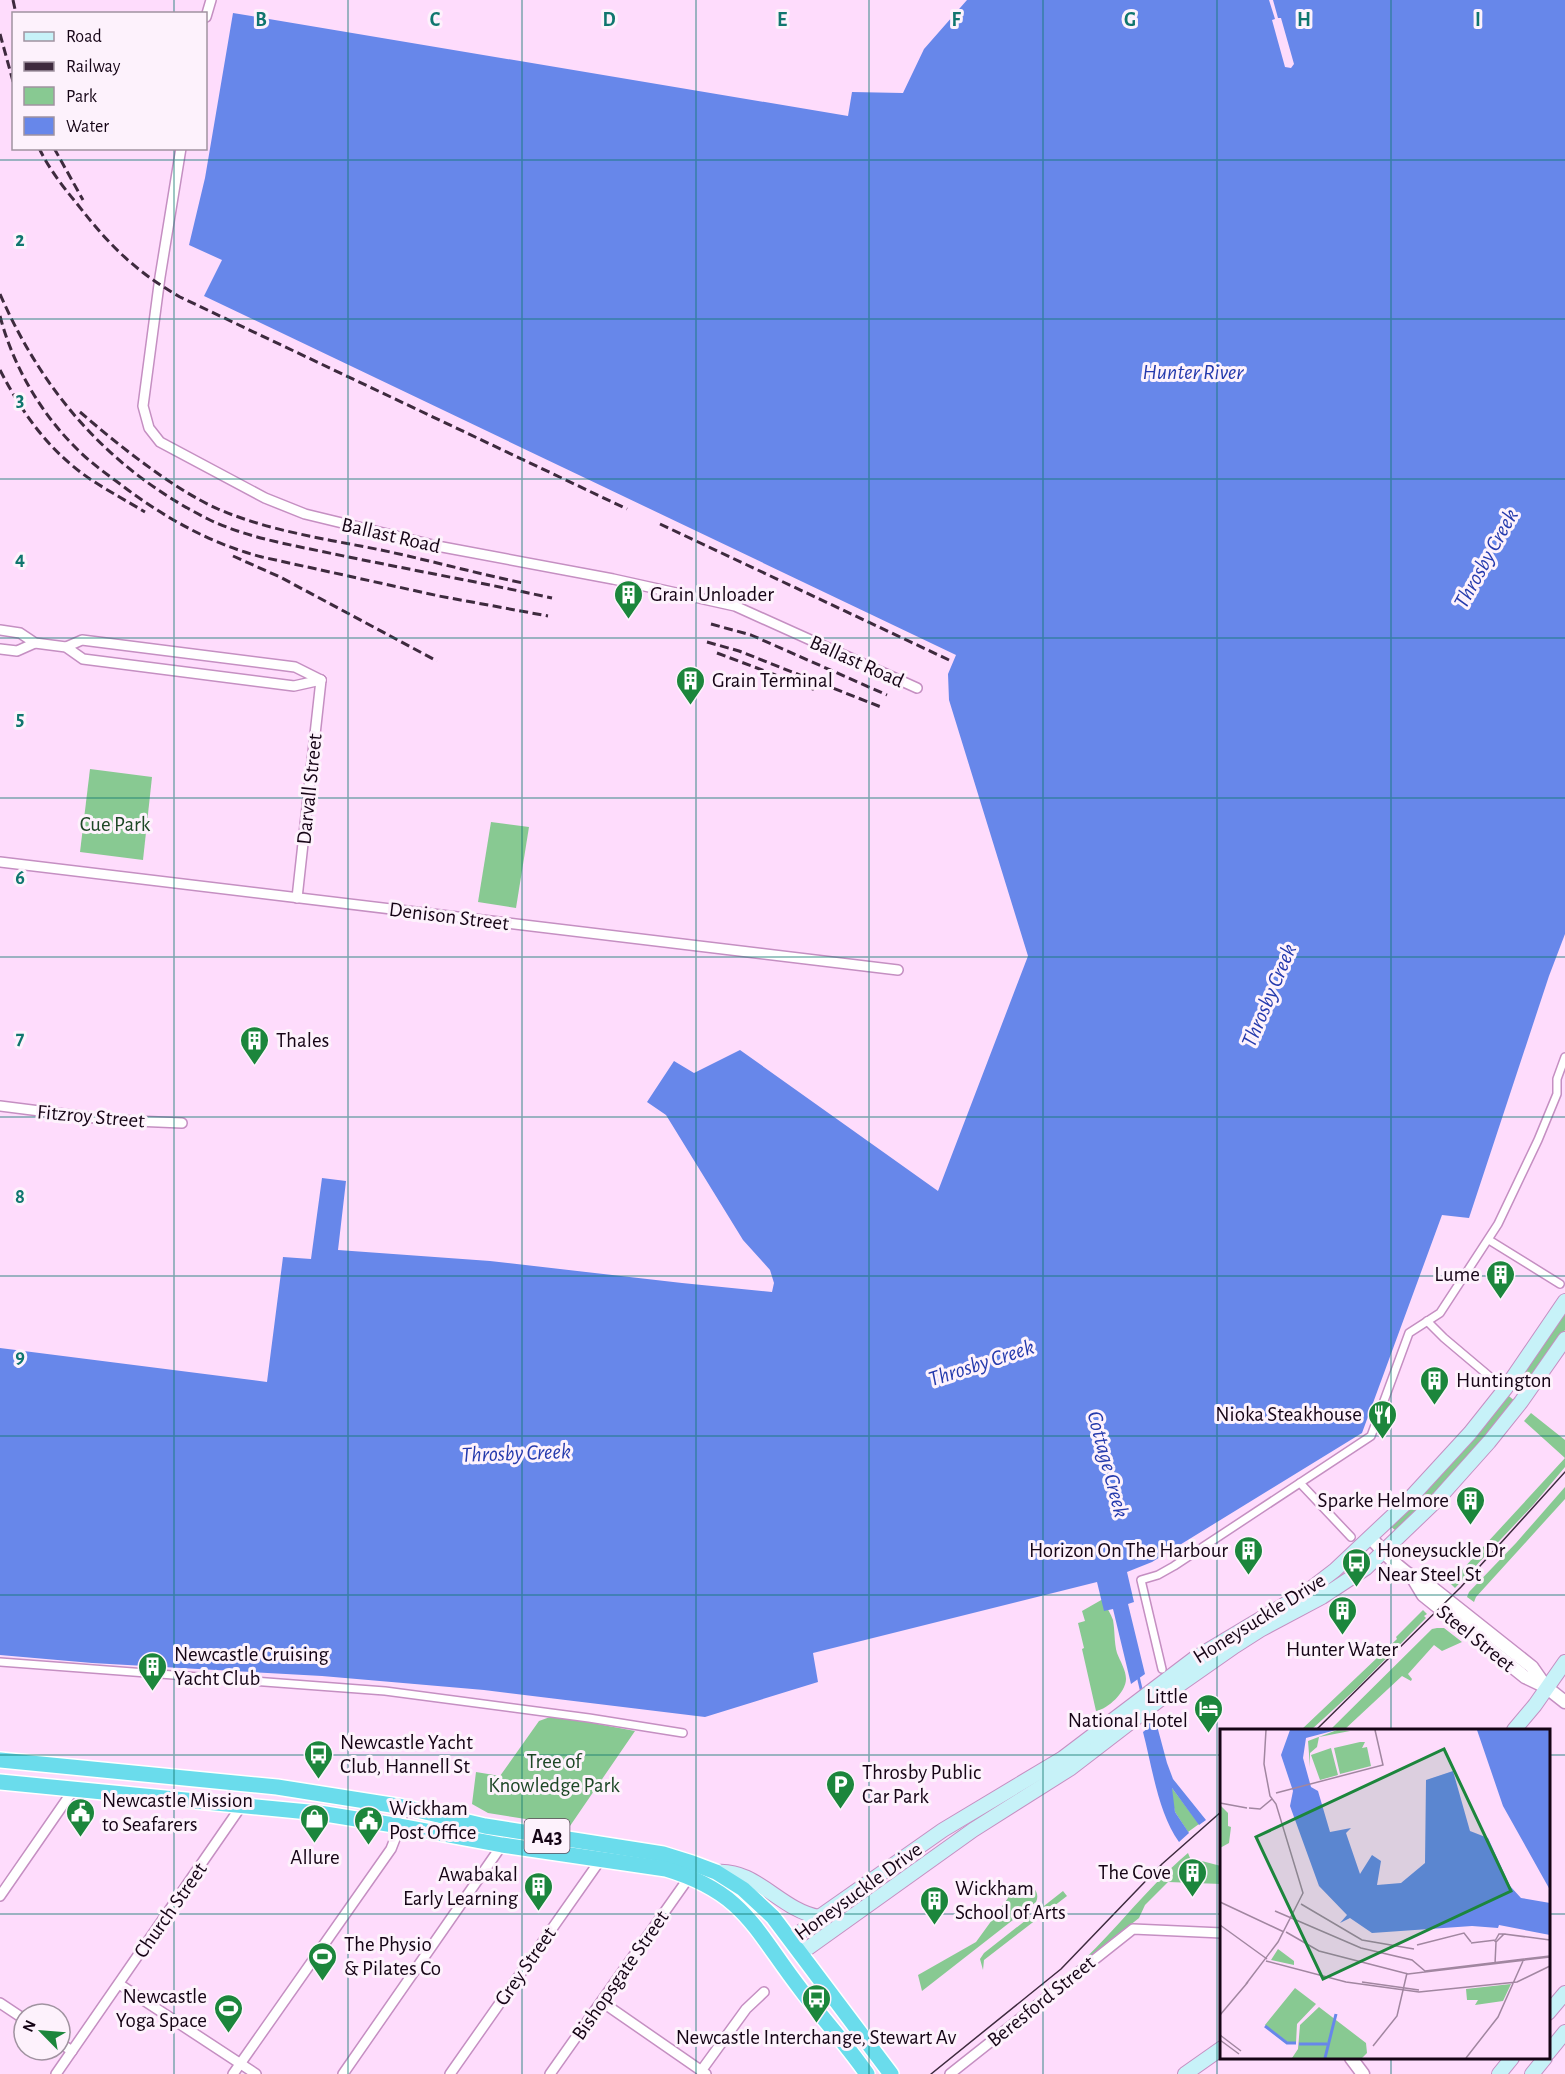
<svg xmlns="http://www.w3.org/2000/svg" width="1565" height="2074" font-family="'Alegreya Sans',sans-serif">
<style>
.green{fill:#88c992}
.water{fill:#6787ea}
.pier{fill:#fedcfc}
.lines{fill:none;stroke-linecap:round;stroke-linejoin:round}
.stream{stroke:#6787ea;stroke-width:3}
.pedestrian-casing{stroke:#c58fc2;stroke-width:10}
.minor-casing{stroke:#c58fc2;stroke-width:12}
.tertiary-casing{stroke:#c58fc2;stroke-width:15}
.secondary-casing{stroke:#c58fc2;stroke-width:16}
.trunk-casing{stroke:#fff;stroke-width:18}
.pedestrian{stroke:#fff;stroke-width:7}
.minor{stroke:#fff;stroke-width:9}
.tertiary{stroke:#fff;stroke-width:12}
.secondary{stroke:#c7f2f8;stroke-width:14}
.trunk{stroke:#6adcec;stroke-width:15}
.tram{stroke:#3e2a3e;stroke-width:1.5}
.rail{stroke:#3e2a3e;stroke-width:3;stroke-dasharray:9 4.5;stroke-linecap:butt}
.grid{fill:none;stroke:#0f766e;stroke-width:1.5;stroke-opacity:0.55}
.labels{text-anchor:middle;stroke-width:6;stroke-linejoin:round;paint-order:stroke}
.shield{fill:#fdf2fc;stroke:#5b4b5a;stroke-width:1.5}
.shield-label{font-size:20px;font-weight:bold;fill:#150415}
.street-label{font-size:21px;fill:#150415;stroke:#fdf2fc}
.poi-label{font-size:21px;fill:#150415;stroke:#fdf2fc;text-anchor:start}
.park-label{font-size:21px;fill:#1d4726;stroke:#fdf2fc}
.water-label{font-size:22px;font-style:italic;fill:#253aad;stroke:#fdf2fc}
.inset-river{fill:none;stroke:#6787ea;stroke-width:3}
.inset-road{fill:none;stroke:#a186a0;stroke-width:1.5}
.view{fill:#1c863c;fill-opacity:0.15;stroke:#1c863c;stroke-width:3}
.inset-edge{fill:none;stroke:#150415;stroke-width:3}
.grid-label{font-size:20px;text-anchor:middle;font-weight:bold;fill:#0f766e;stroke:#fdf2fc;stroke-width:6;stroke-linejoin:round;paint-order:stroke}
</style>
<rect width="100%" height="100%" fill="#fedcfc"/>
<g class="green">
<polygon points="90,769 152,777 143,860 80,852"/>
<polygon points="491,822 529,827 516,908 478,902"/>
<polygon points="1565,1306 1565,1330 1520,1395 1510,1387"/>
<polygon points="1505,1393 1515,1401 1452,1477 1396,1531 1389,1525"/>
<polygon points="1531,1413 1565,1440 1565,1467 1534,1504 1455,1588 1450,1583 1565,1458 1524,1421"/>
<polygon points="1565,1487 1565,1499 1476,1597 1474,1602 1467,1597 1469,1592 1516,1543"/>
<path d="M1103,1599C1106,1607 1111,1614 1113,1620C1115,1631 1114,1642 1117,1653C1120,1661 1126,1670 1126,1679C1126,1692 1108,1709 1096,1711L1082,1649L1084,1648L1078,1623L1085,1621L1082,1611Z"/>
<polygon points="1423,1610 1427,1614 1424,1616 1426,1618 1358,1687 1311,1730 1301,1730 1397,1639 1396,1637"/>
<polygon points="1437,1628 1444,1628 1462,1642 1442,1651 1434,1645 1408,1674 1412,1679 1411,1681 1402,1676 1344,1730 1330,1730 1432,1629"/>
<polygon points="550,1717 582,1721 635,1731 570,1826 488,1813 472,1804 476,1772 500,1776 539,1721"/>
<polygon points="1172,1788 1199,1824 1188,1832 1175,1812 1170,1790"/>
<path d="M1188,1853L1190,1858L1221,1866V1884L1168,1882L1145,1905L1139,1918L1064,1978C1109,1940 1143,1891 1188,1853Z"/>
<path d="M1027,1883C1034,1887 1040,1893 1036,1902L922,1991L918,1975L976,1942L1008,1898L1009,1892L1019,1893L1020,1884Z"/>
<polygon points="1063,1891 1067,1896 984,1960 983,1970 980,1959 984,1953"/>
</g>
<g class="water">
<polygon points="967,0 1565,0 1565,934 1549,976 1469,1218 1442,1215 1362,1433 1152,1562 1127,1572 1134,1602 1128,1604 1145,1674 1131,1684 1113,1609 1104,1611 1097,1582 813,1653 818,1682 705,1717 484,1690 322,1676 92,1663 0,1655 0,1348 267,1382 283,1257 311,1259 322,1178 346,1181 338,1250 490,1261 682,1283 772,1292 774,1283 770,1270 743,1240 666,1115 647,1102 674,1061 694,1073 740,1050 938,1191 1028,956 949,700 948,674 956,655 204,296 222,260 189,245 205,178 233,13 848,116 852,92 903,93 924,49"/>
<path d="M1156,1722L1167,1763L1173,1779L1206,1820L1199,1825L1172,1788L1175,1812L1189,1833L1179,1842C1158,1813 1152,1766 1143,1732Z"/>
</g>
<polygon class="pier" points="1269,0 1273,0 1278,18 1281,18 1294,64 1291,68 1285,67 1272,20 1275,19"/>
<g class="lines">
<g class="stream">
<polyline points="1138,1676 1142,1693"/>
<polyline points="1147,1714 1151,1728"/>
</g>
<defs>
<g id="pedestrian">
<polyline points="1489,1240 1560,1284"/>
<polyline points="1427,1321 1444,1338 1495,1381"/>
<polyline points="1300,1483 1351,1537"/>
<polyline points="0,1662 385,1691 589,1718 683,1733"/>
<polyline points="1162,1669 1141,1580 1158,1575 1174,1566 1371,1436 1409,1333 1440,1313 1498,1224 1538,1140 1557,1094 1557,1079 1565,1057"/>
</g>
<g id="minor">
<polyline points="206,17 211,0"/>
<polyline points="181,148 160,277 143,406 149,428 160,442 265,498 305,514 437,546 613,579 735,606 917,688"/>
<polyline points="0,630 20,633 35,643 66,647 83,659 294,686 321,680"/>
<polyline points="66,647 82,640 295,667 321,680"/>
<polyline points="0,649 17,651 35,643"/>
<polyline points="0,862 898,970"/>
<polyline points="297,898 321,680"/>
<polyline points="0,1106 111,1120 182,1123"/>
<polyline points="0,1896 74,1789"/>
<polyline points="119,1984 256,2074"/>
<polyline points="602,2002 706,2074"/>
<polyline points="0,2003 24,2019"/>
<polyline points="60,2043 72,2051"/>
<polyline points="701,2071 746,2009 764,1992"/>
<polyline points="56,2074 242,1805"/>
<polyline points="233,2074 391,1849 400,1826 404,1807"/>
<polyline points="343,2074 502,1845"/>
<polyline points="450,2074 601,1859"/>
<polyline points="550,2074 690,1876"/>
<polyline points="950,2074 1133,1929 1222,1933"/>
</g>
<g id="tertiary">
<path d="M1370,1537C1388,1557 1405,1576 1430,1586L1532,1667L1546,1687"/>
<polyline points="1414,1580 1423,1595 1525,1677 1546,1687 1565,1702"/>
<polyline points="1351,2058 1363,2074"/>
</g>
<g id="secondary">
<polyline points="1514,1730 1535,1705 1565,1662"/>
<path d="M716,1872C756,1868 780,1910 819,1917"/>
<polyline points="791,1940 819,1917 943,1830 1063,1758 1195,1658 1309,1590 1335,1570 1403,1506 1470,1433 1505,1389 1565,1301"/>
<polyline points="801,1953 973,1830 1071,1768 1175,1688 1235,1646 1260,1630 1322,1597 1366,1568 1439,1498 1489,1442 1521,1402 1565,1339"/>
<polyline points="1548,2013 1565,1993"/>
<polyline points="1548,2053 1565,2032"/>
<polyline points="1185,2074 1222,2048"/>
<polyline points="1499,2074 1512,2058"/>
<polyline points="1532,2074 1545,2058"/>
</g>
<g id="trunk">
<polyline points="0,1760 277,1787 404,1807 485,1826 663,1854 692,1863 716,1872 743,1889 773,1917 891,2074"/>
<path d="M0,1782L319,1813L400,1826L502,1845L666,1869C746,1893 755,1931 802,1991C823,2019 847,2045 867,2074"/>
</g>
</defs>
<use href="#pedestrian" class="pedestrian-casing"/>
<use href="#minor" class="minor-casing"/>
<use href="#tertiary" class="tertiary-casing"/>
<use href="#secondary" class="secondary-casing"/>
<use href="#trunk" class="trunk-casing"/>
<use href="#pedestrian" class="pedestrian"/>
<use href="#minor" class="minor"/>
<use href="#tertiary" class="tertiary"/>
<use href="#secondary" class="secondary"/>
<use href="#trunk" class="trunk"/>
<g class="tram">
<polyline points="1316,1730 1461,1587 1565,1472"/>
<polyline points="931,2074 1061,1969 1162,1864 1222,1811"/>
</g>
<g class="rail">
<polyline points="13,0 16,14"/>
<polyline points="0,34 14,85"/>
<path d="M39,148C49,169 64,188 78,205C110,246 135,271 180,297L627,509"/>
<polyline points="54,148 83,200"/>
<path d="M0,294C43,393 110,470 208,519C247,538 292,545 334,554C406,569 479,582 552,598"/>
<path d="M0,316C13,366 41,414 78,450C93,465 111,477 128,490C169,520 212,544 262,557L439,596L548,616"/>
<path d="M0,370C22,413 49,451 90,479C108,491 127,501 145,512"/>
<path d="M80,412C117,444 173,489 218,509C269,531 326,539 381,550C428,560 475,573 523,583"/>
<polyline points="660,524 949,660"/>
<polyline points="233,556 280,577 437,661"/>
<polyline points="711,624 751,635 887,695"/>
<polyline points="707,642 739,651 881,707"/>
<polyline points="717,653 818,691"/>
</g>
</g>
<path class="grid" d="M174,0V14M348,0V2074M522,0V2074M696,0V2074M869,0V2074M1043,0V2074M1217,0V2074M1391,0V1730M174,148V2074M0,160H1565M0,319H1565M0,479H1565M0,638H1565M0,798H1565M0,957H1565M0,1117H1565M0,1276H1565M0,1436H1565M0,1595H1565M0,1755H1222M1548,1755H1565M0,1914H1222M1548,1914H1565M1391,2058V2074"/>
<defs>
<symbol id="building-pin" viewBox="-11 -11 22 30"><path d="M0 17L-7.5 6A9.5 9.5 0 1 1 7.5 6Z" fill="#1c863c" stroke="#fdf2fc"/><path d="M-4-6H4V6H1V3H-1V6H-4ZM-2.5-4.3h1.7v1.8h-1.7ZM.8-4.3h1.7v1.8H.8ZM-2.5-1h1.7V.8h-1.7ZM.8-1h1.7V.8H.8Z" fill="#fff"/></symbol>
<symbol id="restaurant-pin" viewBox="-11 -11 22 30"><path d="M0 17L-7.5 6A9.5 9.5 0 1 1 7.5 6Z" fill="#1c863c" stroke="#fdf2fc"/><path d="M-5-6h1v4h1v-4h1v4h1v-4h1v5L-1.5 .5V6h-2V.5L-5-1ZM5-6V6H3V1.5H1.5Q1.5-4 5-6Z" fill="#fff"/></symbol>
<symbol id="bus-pin" viewBox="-11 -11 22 30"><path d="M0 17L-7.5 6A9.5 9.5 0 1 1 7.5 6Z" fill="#1c863c" stroke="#fdf2fc"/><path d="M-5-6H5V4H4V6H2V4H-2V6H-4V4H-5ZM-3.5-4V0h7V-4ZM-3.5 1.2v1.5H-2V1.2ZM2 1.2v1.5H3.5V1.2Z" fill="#fff"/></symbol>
<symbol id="hotel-pin" viewBox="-11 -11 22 30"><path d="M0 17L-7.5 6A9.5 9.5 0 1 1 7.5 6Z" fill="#1c863c" stroke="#fdf2fc"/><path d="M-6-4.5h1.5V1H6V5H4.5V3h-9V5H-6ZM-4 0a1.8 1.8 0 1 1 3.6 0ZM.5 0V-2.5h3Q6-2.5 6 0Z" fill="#fff"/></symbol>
<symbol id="parking-pin" viewBox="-11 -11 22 30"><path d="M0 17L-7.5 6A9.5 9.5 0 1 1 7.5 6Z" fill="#1c863c" stroke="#fdf2fc"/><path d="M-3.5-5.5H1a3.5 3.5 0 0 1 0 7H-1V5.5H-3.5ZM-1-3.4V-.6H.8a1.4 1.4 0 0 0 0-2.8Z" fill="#fff"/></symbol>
<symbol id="civic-pin" viewBox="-11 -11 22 30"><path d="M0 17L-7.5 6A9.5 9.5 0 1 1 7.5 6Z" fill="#1c863c" stroke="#fdf2fc"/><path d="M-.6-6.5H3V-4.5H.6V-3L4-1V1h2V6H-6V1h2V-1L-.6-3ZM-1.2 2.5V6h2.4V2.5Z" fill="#fff"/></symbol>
<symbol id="shop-pin" viewBox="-11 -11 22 30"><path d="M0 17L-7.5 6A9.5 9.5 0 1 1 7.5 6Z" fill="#1c863c" stroke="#fdf2fc"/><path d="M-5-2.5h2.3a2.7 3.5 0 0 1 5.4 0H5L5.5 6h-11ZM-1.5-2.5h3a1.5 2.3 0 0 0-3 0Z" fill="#fff"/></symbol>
<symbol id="stadium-pin" viewBox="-11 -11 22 30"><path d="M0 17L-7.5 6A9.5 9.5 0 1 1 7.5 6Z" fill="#1c863c" stroke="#fdf2fc"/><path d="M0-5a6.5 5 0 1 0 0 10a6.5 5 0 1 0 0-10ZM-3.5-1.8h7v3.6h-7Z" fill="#fff"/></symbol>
</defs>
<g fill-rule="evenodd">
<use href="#building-pin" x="612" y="578" width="33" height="45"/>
<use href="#building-pin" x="674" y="664" width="33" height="45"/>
<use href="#building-pin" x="238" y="1024" width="33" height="45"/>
<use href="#building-pin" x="1484" y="1258" width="33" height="45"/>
<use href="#building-pin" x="1418" y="1364" width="33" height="45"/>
<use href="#restaurant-pin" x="1366" y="1398" width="33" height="45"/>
<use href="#building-pin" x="1454" y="1484" width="33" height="45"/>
<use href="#building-pin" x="1232" y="1534" width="33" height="45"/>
<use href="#bus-pin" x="1340" y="1546" width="33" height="45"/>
<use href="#building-pin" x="1326" y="1594" width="33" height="45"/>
<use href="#building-pin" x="136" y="1650" width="33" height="45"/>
<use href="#hotel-pin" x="1192" y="1692" width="33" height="45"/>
<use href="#bus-pin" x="302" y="1738" width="33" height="45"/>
<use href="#parking-pin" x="824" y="1768" width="33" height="45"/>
<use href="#civic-pin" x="64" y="1796" width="33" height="45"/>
<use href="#shop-pin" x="298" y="1802" width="33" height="45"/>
<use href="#civic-pin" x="352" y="1804" width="33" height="45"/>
<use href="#building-pin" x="1176" y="1856" width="33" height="45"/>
<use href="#building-pin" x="522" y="1870" width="33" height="45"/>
<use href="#building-pin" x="918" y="1884" width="33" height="45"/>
<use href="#stadium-pin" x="306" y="1940" width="33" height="45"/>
<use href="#bus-pin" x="800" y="1982" width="33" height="45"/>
<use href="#stadium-pin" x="212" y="1992" width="33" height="45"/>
</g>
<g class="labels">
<rect class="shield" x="524.5" y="1819" width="45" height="34" rx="4.5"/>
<g class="shield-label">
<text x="547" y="1843">A43</text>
</g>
<g class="street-label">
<text transform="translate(391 535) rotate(13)" y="7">Ballast Road</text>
<text transform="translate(857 661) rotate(24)" y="7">Ballast Road</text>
<text transform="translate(309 789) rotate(-84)" y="7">Darvall Street</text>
<text transform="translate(449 916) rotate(7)" y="7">Denison Street</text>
<text transform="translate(91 1116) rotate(5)" y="7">Fitzroy Street</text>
<text transform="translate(1259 1618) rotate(-32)" y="7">Honeysuckle Drive</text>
<text transform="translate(1476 1638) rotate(39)" y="7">Steel Street</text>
<text transform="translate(858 1891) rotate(-36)" y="7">Honeysuckle Drive</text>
<text transform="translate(170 1910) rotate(-55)" y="7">Church Street</text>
<text transform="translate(525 1966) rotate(-55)" y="7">Grey Street</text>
<text transform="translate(620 1975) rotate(-55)" y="7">Bishopsgate Street</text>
<text transform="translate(1041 2001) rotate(-39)" y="7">Beresford Street</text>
</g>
<g class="poi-label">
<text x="650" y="601">Grain Unloader</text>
<text x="712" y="687">Grain Terminal</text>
<text x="276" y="1047">Thales</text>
<text x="1480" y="1281" text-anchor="end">Lume</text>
<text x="1456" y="1387">Huntington</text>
<text x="1362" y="1421" text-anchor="end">Nioka Steakhouse</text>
<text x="1449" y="1507" text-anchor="end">Sparke Helmore</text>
<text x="1228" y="1557" text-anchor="end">Horizon On The Harbour</text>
<text x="1377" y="1557">Honeysuckle Dr<tspan x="1377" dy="24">Near Steel St</tspan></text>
<text x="1342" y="1656" text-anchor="middle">Hunter Water</text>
<text x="174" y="1661">Newcastle Cruising<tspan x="174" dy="24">Yacht Club</tspan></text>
<text x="1188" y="1703" text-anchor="end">Little<tspan x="1188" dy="24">National Hotel</tspan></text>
<text x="340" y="1749">Newcastle Yacht<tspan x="340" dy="24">Club, Hannell St</tspan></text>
<text x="862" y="1779">Throsby Public<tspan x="862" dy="24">Car Park</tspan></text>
<text x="102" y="1807">Newcastle Mission<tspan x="102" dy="24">to Seafarers</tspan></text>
<text x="389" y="1815">Wickham<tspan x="389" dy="24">Post Office</tspan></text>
<text x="315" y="1864" text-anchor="middle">Allure</text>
<text x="1171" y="1879" text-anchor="end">The Cove</text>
<text x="518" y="1881" text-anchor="end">Awabakal<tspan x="518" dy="24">Early Learning</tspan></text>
<text x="955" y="1895">Wickham<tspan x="955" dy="24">School of Arts</tspan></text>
<text x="344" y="1951">The Physio<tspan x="344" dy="24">&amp; Pilates Co</tspan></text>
<text x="207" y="2003" text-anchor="end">Newcastle<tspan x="207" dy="24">Yoga Space</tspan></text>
<text x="816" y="2044" text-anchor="middle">Newcastle Interchange, Stewart Av</text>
</g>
<g class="park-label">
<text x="115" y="831">Cue Park</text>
<text x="554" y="1768">Tree of<tspan x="554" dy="24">Knowledge Park</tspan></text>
</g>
<g class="water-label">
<text x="1193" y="379">Hunter River</text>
<text transform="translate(1485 558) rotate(-61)" y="8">Throsby Creek</text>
<text transform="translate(1268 995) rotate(-67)" y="8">Throsby Creek</text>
<text transform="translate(981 1362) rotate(-18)" y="8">Throsby Creek</text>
<text transform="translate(516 1452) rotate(-2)" y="8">Throsby Creek</text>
<text transform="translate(1109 1464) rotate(75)" y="8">Cottage Creek</text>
</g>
</g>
<g transform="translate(1220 1729)">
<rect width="330" height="330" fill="#fedcfc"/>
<path d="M117,1L130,2L99,8L97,18L90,24V38L88,12ZM140,13H145L142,19L147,18L151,37L120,45L114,19ZM111,19L118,46L100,51L91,26ZM0,76L8,84V97L11,98L9,114L0,119ZM58,220L74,232V236L51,231ZM291,255L283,272L255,276L258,271H247L246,260ZM75,259L96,275L77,295L76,314H69L45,296ZM99,278L146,314L147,324L142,329H72L78,320L80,296Z" fill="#88c992"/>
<path d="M70,1H116L86,9L83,29L91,58L98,62L110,103L131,99L126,104L140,145L152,126L161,132L157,156L181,154L205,134L206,51L233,42L250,102L268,109L290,157L301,169L330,174V206L279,196L278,199L252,197L152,204L130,189L120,194L127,186L99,157L70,77L73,62L61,26ZM257,1H330V161L283,77Z" fill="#6787ea"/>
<path class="inset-river" d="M45,297L67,314H76M79,315H107M105,329L116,285"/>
<path class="inset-road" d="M56,64L163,36L155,1M0,74L27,79M29,79L40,80L52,70M0,173L64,203M81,175L142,211L194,220M55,182L141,219L192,231L205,242L330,227M0,196L47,230M66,203L99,222L188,245L330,228M279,205H284L276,213L275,212ZM284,205L330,211M251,214L276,211M197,216L244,204L251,213M46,232L126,253L199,263L297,253L330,237M275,235L276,213M142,253L199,261M26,255L58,213L83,164L56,75L50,67L44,35L46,1M0,286L28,253M0,306L21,322M0,311L19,325M153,317L177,287L187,244M246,329L278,288L303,232"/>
<path class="view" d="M224,20L291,162L103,250L36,108Z"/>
<rect width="330" height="330" class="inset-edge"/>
</g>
<g class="grid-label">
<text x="261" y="26">B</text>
<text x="435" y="26">C</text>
<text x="609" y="26">D</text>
<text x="782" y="26">E</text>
<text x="956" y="26">F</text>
<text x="1130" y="26">G</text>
<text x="1304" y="26">H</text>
<text x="1478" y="26">I</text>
<text x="20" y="246">2</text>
<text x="20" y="406">3</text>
<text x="20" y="565">4</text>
<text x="20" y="725">5</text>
<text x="20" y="884">6</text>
<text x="20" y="1044">7</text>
<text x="20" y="1203">8</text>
<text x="20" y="1363">9</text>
</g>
<rect x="12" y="12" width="195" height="138" fill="#fdf2fc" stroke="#a093a0" stroke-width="1.5"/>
<rect x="24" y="32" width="30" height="9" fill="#c7f2f8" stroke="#a093a0" stroke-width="1.5"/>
<text x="66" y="42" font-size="18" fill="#150415">Road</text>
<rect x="24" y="62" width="30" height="9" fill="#3e2a3e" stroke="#a093a0" stroke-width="1.5"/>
<text x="66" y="72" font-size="18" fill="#150415">Railway</text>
<rect x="24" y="87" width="30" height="18" fill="#88c992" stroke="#a093a0" stroke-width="1.5"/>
<text x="66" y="102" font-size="18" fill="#150415">Park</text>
<rect x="24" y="117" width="30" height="18" fill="#6787ea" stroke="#a093a0" stroke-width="1.5"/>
<text x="66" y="132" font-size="18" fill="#150415">Water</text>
<g transform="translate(42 2032) rotate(295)"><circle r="28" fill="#fdf2fc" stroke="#a093a0" stroke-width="1.5"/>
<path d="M0-4.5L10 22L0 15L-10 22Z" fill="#1c863c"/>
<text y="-9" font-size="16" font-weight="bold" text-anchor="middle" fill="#150415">N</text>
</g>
</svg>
